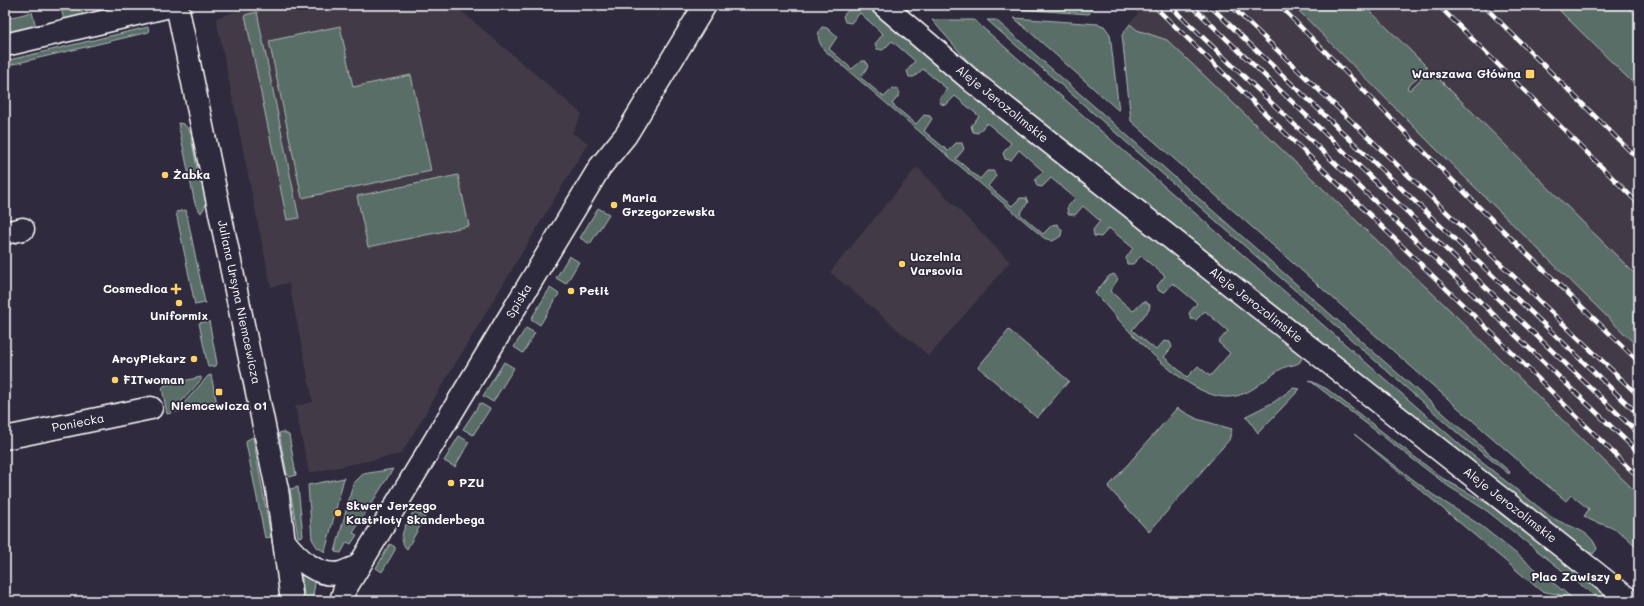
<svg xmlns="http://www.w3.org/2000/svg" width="1644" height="606" font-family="Mali,sans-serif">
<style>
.built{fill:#423b47}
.green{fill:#5a6e68;stroke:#acb6b4}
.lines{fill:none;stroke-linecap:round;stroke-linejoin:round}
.street-casing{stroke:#fff;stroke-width:25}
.secondary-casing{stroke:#fff;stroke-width:25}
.street{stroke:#2f2a3d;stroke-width:22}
.secondary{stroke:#2f2a3d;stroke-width:22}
.rail-casing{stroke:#fff;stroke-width:4.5}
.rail{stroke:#2f2a3d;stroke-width:3;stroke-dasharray:9;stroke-linecap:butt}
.poi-dot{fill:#ffd166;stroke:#2f2a3d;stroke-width:1.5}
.labels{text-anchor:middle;stroke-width:3.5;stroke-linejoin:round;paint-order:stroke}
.poi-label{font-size:12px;font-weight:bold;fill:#fff;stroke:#2f2a3d;text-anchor:start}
.street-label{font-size:12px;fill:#fff;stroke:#2f2a3d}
</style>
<rect width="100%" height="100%" fill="#2f2a3d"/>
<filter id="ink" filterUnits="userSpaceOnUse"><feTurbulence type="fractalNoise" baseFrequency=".025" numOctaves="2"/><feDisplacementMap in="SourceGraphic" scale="8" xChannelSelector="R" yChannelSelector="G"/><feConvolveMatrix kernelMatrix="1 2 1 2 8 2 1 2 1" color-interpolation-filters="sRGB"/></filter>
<g filter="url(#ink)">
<g class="built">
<polygon points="258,5 454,5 582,114 572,133 588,143 401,454 309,473 295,406 313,402 289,283 271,287 216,18"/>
<polygon points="1130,5 1639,5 1639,550 1129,23 1138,14"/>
<polygon points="917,167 1010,262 929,356 830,272"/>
</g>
<g class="green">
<polygon points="60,5 83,5 82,16 65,24"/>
<path d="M850,5H865L959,85L1300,354L1302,358L1300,362C1295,366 1289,365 1283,368C1264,378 1252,396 1228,397C1186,399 1121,323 1095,293L1109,276L1114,274L1118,279L1110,291L1133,311L1143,302H1146L1150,305L1149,310L1132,330L1156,350L1164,341L1170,342L1172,347L1164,357L1187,377L1198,366L1210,376L1230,353L1218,342L1228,331L1205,311L1196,320L1191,319L1189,313L1197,303L1173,283L1165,292L1159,291L1157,286L1165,276L1141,256L1133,264H1127L1126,258L1133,248L1109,228L1101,237L1094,236L1093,230L1100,221L1083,206L1075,215L1068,214L1067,208L1075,198L1051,178L1042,187L1037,186L1035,180L1043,171L1019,150L1011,160L1005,159L1003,153L1011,143L987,123L978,133L973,132L971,126L979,116L955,96L946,105L941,104L939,99L947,89L923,69L914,77H909L907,71L915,61L892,41L883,50L877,49L875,44L883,34L860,13L851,23L845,22L843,16L851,7Z"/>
<polygon points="998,5 1087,5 1092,10 1089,14 1002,8"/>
<polygon points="1293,5 1364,5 1427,67 1407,88 1410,90 1430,70 1639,278 1639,348 1435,148"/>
<polygon points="1554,5 1624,5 1639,17 1639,89"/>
<polygon points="32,12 37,31 5,38 5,19"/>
<polygon points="257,12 299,218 287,220 245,15"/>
<polygon points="1014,18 1098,24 1104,26 1110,34 1119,111"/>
<path d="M932,20H974L1465,449L1550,516C1565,527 1591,528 1597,549L1593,554L1574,542L971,65Z"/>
<polygon points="987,20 996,20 1510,472 1509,474 1461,436"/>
<path d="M1130,24L1137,30L1167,40L1452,312L1639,495V550C1631,541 1623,533 1612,528C1602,523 1593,523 1584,516L1589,509L1571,495L1566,501L1537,477L1131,121L1122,35Z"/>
<polygon points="340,26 353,87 411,75 431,171 302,198 269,41"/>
<polygon points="148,27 149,32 5,66 5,61"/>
<path d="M822,27L827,28L837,37L829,49L852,69L861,61H866L868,67L860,77L884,97L893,88L898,89L900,94L892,104L916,124L924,115L930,116L932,119L924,131L948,151L956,143H962L964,149L956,159L980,179L987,171H994L996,176L988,186L1012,206L1020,198H1026L1028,202L1020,214L1043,234L1052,225L1057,224L1062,230L1061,236L1053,241L1044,238L824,50C819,42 815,35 822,27Z"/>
<polygon points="178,123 184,124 192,134 191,137 200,183 202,183 207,203 201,213 195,204"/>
<polygon points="458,175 469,226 368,247 357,196"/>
<polygon points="598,208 609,214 590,244 580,238"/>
<polygon points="186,210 205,303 195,305 176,212"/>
<polygon points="569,256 579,262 566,284 556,278"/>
<polygon points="550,288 559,294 540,325 531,319"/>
<polygon points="209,321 217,363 216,366 208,367 199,323"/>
<polygon points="526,328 535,333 523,353 514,347"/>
<polygon points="1009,330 1069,381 1037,418 978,367"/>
<polygon points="504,362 514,368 493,402 483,396"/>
<polygon points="211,375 217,404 176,412 208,376"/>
<polygon points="201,377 201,380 171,413 167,414 162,388 165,385"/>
<polygon points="1309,380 1327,389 1442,478 1487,503 1612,601 1601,601 1487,511 1448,486"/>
<polygon points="1293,388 1300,389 1258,433 1246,416 1274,402"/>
<polygon points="480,403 490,409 473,435 463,429"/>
<polygon points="1177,408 1197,419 1232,429 1229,440 1149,532 1108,487"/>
<polygon points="283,432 289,435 296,475 290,477 287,474 279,433"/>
<polygon points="1354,434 1432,494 1480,525 1576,601 1569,601 1561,595 1541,591"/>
<polygon points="459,436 469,442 455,467 444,461"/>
<polygon points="253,437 271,537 265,538 246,443 247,440"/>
<polygon points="393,469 353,533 357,535 351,544 347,542 341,553 335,552 353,484 363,474"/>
<polygon points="344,478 325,552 317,547 312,539 308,485"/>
<polygon points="298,487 303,536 298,537 290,489"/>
<path d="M414,511L425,517L407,549C395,538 408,521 414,511Z"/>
<polygon points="390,544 395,547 395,550 382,572 376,568"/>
<polygon points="301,570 316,578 312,601 305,601"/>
</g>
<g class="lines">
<defs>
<g id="street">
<polyline points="5,45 174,5"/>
<polyline points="5,233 23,229"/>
<polyline points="5,438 151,408"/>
<path d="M284,541C297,558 318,578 341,573C347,571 353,568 359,566"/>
<polyline points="341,601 344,591 359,566 600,167 626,135 705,5"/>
</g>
<g id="secondary">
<polyline points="177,5 277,489 292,601"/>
<polyline points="883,5 972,81 1631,601"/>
</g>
</defs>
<use href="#street" class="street-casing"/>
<use href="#secondary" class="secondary-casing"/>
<use href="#street" class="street"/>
<use href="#secondary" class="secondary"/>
<defs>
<g id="rail">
<polyline points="1153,5 1494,335 1639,478"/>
<polyline points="1169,5 1639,453"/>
<polyline points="1191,5 1639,434"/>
<polyline points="1209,5 1639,415"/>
<polyline points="1230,5 1639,396"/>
<polyline points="1279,5 1484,212 1639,362"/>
<polyline points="1438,5 1639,204"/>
<polyline points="1483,5 1639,160"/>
</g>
</defs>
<use href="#rail" class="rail-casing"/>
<use href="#rail" class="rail"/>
</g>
</g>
<g class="poi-dot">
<rect x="1525" y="69" width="10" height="10" rx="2"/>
<circle cx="165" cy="175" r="4"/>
<circle cx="614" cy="205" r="4"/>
<circle cx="902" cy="264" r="4"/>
<path d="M174 283h4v4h4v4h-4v4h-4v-4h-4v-4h4z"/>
<circle cx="571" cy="291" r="4"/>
<circle cx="179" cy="303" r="4"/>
<circle cx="194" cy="359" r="4"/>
<circle cx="115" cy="380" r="4"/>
<rect x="215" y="388" width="8" height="8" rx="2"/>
<circle cx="451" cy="483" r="4"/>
<circle cx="338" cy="513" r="4"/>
<circle cx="1618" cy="577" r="4"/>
</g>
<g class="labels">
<g class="poi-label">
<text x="1521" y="78" text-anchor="end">Warszawa Główna</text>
<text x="173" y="179">Żabka</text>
<text x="622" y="202">Maria<tspan x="622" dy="14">Grzegorzewska</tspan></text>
<text x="910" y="261">Uczelnia<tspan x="910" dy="14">Varsovia</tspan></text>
<text x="168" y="293" text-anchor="end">Cosmedica</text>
<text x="579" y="295">Petit</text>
<text x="179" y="320" text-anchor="middle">Uniformix</text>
<text x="186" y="363" text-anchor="end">ArcyPiekarz</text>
<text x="123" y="384">FITwoman</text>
<text x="219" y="410" text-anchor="middle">Niemcewicza 01</text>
<text x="459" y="487">PZU</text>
<text x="346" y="510">Skwer Jerzego<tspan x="346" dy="14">Kastrioty Skanderbega</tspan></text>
<text x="1610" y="581" text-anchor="end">Plac Zawiszy</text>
</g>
<g class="street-label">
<text transform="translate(1002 104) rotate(39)" y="4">Aleje Jerozolimskie</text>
<text transform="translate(519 301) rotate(-59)" y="4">Spiska</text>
<text transform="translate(239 302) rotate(78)" y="4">Juliana Ursyna Niemcewicza</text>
<text transform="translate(1256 305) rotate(38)" y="4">Aleje Jerozolimskie</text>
<text transform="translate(78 423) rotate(-11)" y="4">Poniecka</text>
<text transform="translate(1510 505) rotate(38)" y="4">Aleje Jerozolimskie</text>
</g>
</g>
<rect width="1644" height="606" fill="none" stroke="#2f2a3d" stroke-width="20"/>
<rect x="10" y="10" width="1624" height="586" fill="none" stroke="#fff" stroke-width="1.5" filter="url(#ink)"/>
</svg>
